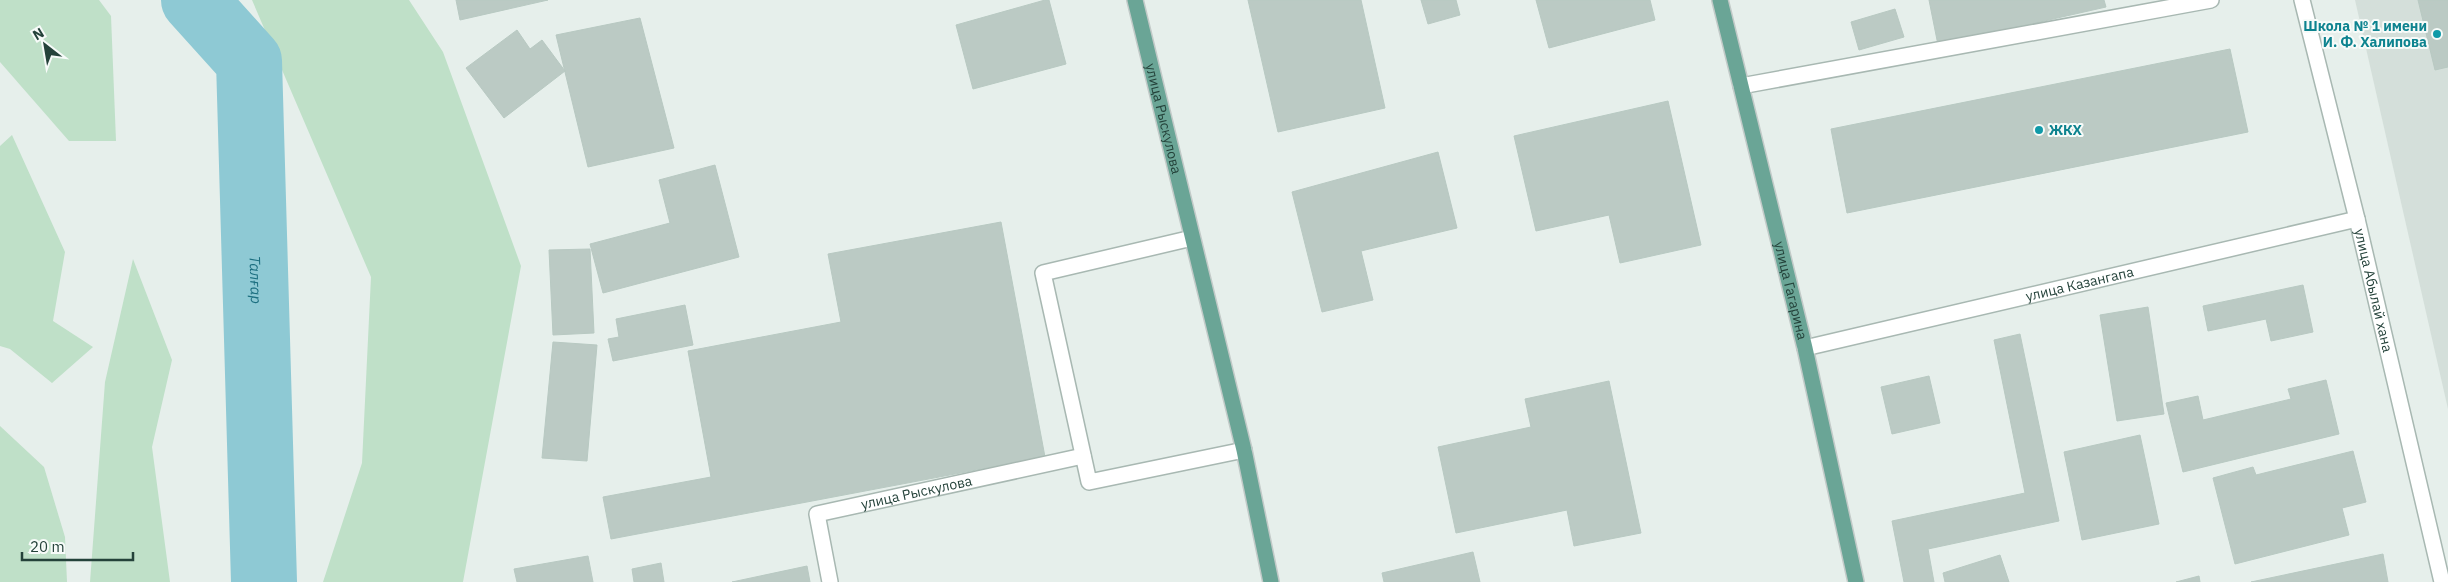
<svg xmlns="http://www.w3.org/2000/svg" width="2448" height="582" font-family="'IBM Plex Sans',sans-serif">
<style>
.built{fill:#d4dfda}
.green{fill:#bfe0c8}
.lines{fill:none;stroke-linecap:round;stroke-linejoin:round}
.river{stroke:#8ec9d4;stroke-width:66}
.building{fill:#bbcac4;stroke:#b8c9c2}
.minor-casing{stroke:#a8b8b2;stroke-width:18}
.major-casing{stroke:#c2cac8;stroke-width:18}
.minor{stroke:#fff;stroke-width:15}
.major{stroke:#6aa596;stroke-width:15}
.culture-dot{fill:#0f9aa8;stroke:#f7fbf9;stroke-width:2}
.labels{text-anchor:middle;stroke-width:4;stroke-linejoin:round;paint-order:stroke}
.culture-label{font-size:14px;font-weight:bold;fill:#0d838f;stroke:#f7fbf9;text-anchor:end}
.street-label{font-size:14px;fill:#24423a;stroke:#f7fbf9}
.water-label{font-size:15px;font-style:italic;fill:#1c6f80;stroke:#f7fbf9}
</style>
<rect width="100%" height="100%" fill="#e6efeb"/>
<polygon class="built" points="2355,0 2448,0 2448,409"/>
<g class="green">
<polygon points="0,0 99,0 111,16 116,141 69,141 0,62"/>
<polygon points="252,0 409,0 443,52 521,266 463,582 323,582 362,463 371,277"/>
<polygon points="12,135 65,252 53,321 93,347 52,383 10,349 0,346 0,146"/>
<polygon points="133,259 172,360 152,447 170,582 90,582 105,382"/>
<polygon points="0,426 44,467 65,537 67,582 0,582"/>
</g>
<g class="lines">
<path class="river" id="s1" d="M194,0L249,61L264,582"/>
</g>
<g class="building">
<polygon points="456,0 548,0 460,20"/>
<polygon points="1045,0 1049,0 1066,64 973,89 956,25"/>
<polygon points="1248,0 1361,0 1385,108 1278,132"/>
<polygon points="1421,0 1456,0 1460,15 1428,24"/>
<polygon points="1536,0 1650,0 1655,20 1549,48"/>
<polygon points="1929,0 2104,0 2106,7 1938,45"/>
<polygon points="2418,0 2448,0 2448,67 2435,70"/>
<polygon points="1895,9 1904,37 1859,50 1851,22"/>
<polygon points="640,18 674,148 588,167 556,35"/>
<polygon points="517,30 530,49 542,40 565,71 504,118 466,68"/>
<polygon points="2230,49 2248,132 1847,213 1831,129"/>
<polygon points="1668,101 1701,245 1620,263 1609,215 1536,231 1514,136"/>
<polygon points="1438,152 1457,228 1361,251 1373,300 1322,312 1292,192"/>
<polygon points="715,165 739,257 603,293 590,244 670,223 659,180"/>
<polygon points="1001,222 1045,457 611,539 603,497 711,477 688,351 841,322 828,254"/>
<polygon points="590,249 594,333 553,335 549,250"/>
<polygon points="2303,285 2313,332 2271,341 2266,319 2208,331 2203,306"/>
<polygon points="685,305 693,345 613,361 608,339 619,337 616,319"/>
<polygon points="2148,307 2164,414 2117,421 2100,315"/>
<polygon points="2020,334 2059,521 1928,549 1934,582 1904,582 1892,521 2025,493 1994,340"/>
<polygon points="553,342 597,345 587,461 542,458"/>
<polygon points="1929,376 1940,423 1892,434 1881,387"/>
<polygon points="2326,380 2339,434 2183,472 2166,403 2198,396 2203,420 2291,399 2288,389"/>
<polygon points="1609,381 1641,533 1574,546 1567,510 1456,533 1438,447 1531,427 1525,399"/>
<polygon points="2140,435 2159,524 2082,540 2064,452"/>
<polygon points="2353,451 2366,502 2342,508 2349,535 2235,564 2213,478 2253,467 2256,475"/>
<polygon points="1473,552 1480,582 1384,582 1382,573"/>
<polygon points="2383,554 2388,582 2251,582"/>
<polygon points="2000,555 2009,582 1945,582 1943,573"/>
<polygon points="588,556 593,582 517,582 514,569"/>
<polygon points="661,563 664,582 634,582 632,569"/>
<polygon points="807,566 810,582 732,582"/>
<polygon points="2199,576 2200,582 2176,582"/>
</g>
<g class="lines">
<defs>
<g id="minor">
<path id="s2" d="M2302,0L2357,219L2442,582"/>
<polyline points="1741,86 2211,0"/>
<polyline points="1192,238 1043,273 1089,482 1244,450"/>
<path id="s3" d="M1805,348L2357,219"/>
<path id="s4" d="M830,582L817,514L1083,456"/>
</g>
<g id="major">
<path id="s5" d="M1135,0L1244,450L1271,582"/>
<path id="s6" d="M1720,0L1805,348L1856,582"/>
</g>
</defs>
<use href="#minor" class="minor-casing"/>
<use href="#major" class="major-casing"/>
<use href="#minor" class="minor"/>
<use href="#major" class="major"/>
</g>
<g class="culture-dot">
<circle cx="2437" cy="34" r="5"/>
<circle cx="2039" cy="130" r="5"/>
</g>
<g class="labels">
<g class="culture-label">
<text x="2427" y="31">Школа № 1 имени<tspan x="2427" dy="16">И. Ф. Халипова</tspan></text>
<text x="2049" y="135" text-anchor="start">ЖКХ</text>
</g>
<g class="street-label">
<text dy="5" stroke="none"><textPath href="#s5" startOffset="122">улица Рыскулова</textPath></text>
<text dy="5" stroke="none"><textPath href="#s3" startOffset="282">улица Казангапа</textPath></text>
<text dy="5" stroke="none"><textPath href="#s6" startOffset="299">улица Гагарина</textPath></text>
<text dy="5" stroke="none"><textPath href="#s2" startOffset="299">улица Абылай хана</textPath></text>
<text dy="5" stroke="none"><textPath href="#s4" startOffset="171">улица Рыскулова</textPath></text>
</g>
<g class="water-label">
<text dy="5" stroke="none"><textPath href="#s1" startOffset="301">Талғар</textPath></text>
</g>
</g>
<g transform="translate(45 45) rotate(329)" stroke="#f7fbf9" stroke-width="4" paint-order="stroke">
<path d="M0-4L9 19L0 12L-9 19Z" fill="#24423a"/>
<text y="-8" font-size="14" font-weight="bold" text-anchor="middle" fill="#24423a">N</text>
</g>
<path d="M22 552v8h111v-8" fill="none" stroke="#24423a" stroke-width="2.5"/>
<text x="30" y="552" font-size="15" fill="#24423a" stroke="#f7fbf9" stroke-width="4" paint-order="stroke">20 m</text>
</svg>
